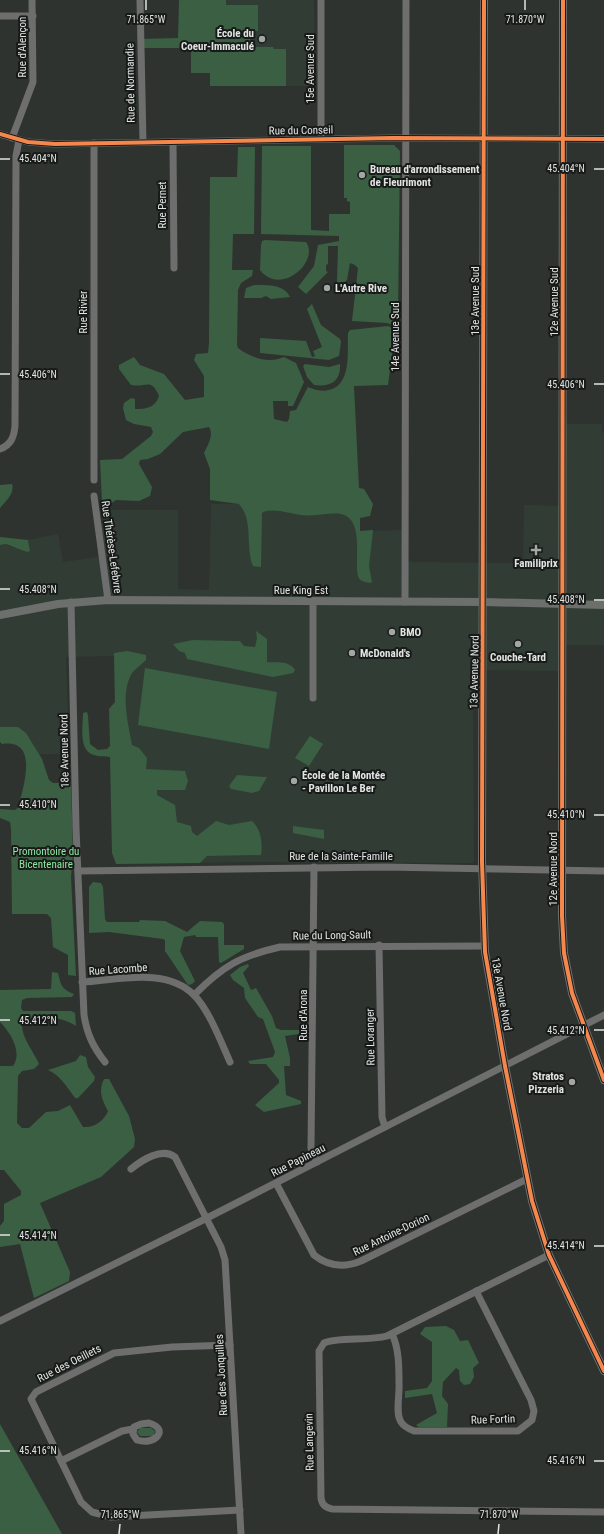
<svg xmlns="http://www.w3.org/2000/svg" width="604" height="1534" font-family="'Roboto Condensed',sans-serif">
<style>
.built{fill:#313d34}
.green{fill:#3b5f43}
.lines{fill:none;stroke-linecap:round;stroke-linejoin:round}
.minor{stroke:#6d6e6d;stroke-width:7}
.major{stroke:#6d6f6d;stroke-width:8}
.cycleway-casing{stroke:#171a18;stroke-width:6}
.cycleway{stroke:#f5874c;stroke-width:4}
.ticks{fill:none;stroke:#e1e5e2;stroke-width:1.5}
.poi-dot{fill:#a2a7a3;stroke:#171a18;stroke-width:1.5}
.labels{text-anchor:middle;stroke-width:4;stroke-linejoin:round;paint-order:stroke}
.poi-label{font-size:11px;font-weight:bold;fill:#e1e5e2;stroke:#171a18;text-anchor:start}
.street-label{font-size:11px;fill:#e1e5e2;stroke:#171a18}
.park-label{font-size:11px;fill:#8ce6a1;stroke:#171a18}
.ticks-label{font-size:10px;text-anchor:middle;fill:#e1e5e2;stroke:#171a18;stroke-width:4;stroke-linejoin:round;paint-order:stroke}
</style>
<rect width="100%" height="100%" fill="#2e332f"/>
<g class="built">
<polygon points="210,0 314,0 315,86 210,86"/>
<polygon points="562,424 602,424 602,433 604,433 604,645 562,645 562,671 477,670 477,686 473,700 474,861 472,863 250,862 116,864 114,656 66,657 69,754 38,754 29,737 0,737 0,545 6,544 11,547 30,550 28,540 58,534 63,562 105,556 101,523 104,519 103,510 178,510 178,589 209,590 211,504 360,503 360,531 405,530 406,562 523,563 524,505 562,506"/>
</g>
<g class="green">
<polygon points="179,0 226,0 226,5 258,5 258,31 250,31 250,47 273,47 274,49 286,49 286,86 210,86 210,73 191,73 191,48 140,48 140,39 178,38"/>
<polygon points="344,145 394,145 400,151 398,319 397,322 393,325 387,323 352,321 358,268 355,265 350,263 347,280 340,286 337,282 338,246 328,246 328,264 326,265 326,271 328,272 306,294 298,287 314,266 318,245 339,241 339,236 261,234 262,146 311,146 311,230 329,231 329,214 350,214 350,202 347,201 347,198 344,198"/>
<path d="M238,147H255L254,234H233L232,270H253L252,276L241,283L238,290L237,345L238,348C251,358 269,364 284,357L296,363L304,382L293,406H288V401H273L274,419L287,422L289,419L290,411L296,410L308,387C315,390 323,392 329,390C352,384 347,352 348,333L350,330L388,326L392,328V355L388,385L354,386L359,488L364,489L373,504L370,516L360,518V531L373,530L369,566L372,582L370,583C365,582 359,581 358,576C354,561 365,519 341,514C330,512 314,517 301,515C292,514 270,507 262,513L261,567L253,566C245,546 254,521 239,504L210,500V469L204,453C208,445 214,435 209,427L183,432L160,454L148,459L140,460L139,464L152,487L150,496L139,501L116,500L110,504L102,502L100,460L122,459L151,436L153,432L151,427L134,424L126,420L123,408L124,403L131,398L135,399V409C146,409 155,408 159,396C151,377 147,388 131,385L119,369V365L134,357L140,365L164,374L185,400L204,397V376L194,360L196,354L208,353L209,343L210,177H237Z"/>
<path d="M265,240L306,242C320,261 281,297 260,270L261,245L262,241Z"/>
<path d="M254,285C267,285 284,284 290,297L271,299L266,296L261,298H244L246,288Z"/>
<polygon points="312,304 321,325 340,339 341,342 339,356 329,360 260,353 260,338 306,341 312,357 315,356 313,351 322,347 307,309"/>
<path d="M305,364L329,367L340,364C341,382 330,387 314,385L307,377L303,366Z"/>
<path d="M12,484C15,493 6,501 0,508V485Z"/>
<polygon points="0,537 28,540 30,551 27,552 6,544 0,545"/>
<path d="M256,631L267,639V662C277,663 289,660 295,670L293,673L273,677L187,659L185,653L179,651L173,644L193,640L235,641H240L244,646L255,647L257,638Z"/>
<path d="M127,651L146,655V660C142,664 136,668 132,673C120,693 128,723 132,745L139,748L147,758L146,769L185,771L188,781L185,790H157V795L175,805L177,822L191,826L192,832L197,836L216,821L229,825L252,821C261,829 263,844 261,855L207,856L200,863L116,864L112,853L110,757C105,756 99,757 94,755C78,751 83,726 83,713L87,712L88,716L90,744L98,750L107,749L110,746L109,709L115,702L114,653Z"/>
<polygon points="145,668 277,692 269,749 138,725"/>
<path d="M0,727H18L26,733L42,759L49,780L53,783H71L73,853L71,877L76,976L68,975V955L53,947L51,918L47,914H12L11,829L10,822L0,818V809L15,810L18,808C23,788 40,738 2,744L0,742Z"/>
<polygon points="310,736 323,744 309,766 295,758"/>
<polygon points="237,775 264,777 267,777 259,791 252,793 231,789 229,786"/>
<polygon points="293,826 324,830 324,839 293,833"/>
<polygon points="93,882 101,883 103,887 105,919 107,922 139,922 140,920 165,921 187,932 200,921 222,922 224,924 224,945 244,945 244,949 221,963 219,962 218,937 196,937 195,935 184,937 180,951 195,981 192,984 188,985 165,951 165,940 163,939 109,932 89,933 89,887"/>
<polygon points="248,964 249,966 243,973 251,990 256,988 272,1016 276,1028 281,1030 306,1030 306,1033 285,1036 290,1058 290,1066 284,1066 286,1095 301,1101 301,1104 264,1112 255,1105 279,1083 279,1080 266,1064 250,1064 248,1061 273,1057 275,1052 263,1019 258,1017 245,998 244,988 233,980 230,975 240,967"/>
<path d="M52,972L58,973C61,985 61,989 74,994L72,997L27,998L22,1000L21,1008L23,1011H71L75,1013L76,1026C60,1015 41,1017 23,1019C18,1034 33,1050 39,1064L34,1069L22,1071L18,1076L17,1123L22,1128H29L46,1112L58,1111L70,1105L83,1127C94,1128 104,1121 108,1111C102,1100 98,1091 104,1079H109L129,1116L135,1139L134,1147L101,1177L40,1203L70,1272L69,1281L34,1298L20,1244L0,1247V1226L4,1221V1204L21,1195V1191L4,1170H0V1066H13C23,1052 10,1032 0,1022V990L51,989Z"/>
<path d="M80,1055L86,1057L88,1067L95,1077L94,1081L78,1098H75C67,1087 60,1075 48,1070L76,1061Z"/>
<polygon points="446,1326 454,1330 460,1341 468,1340 479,1363 473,1368 474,1377 470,1384 464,1385 460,1381 459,1370 456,1368 443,1382 442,1396 448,1404 447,1427 419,1427 416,1425 437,1413 432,1394 405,1398 405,1391 427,1388 432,1381 432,1342 420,1334 425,1327"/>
<polygon points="0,1424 62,1534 0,1534"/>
<polygon points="140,1428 151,1428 155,1431 154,1436 140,1436 137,1432"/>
</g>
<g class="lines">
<g class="minor">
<polyline points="140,0 143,142"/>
<polyline points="321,0 321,138"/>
<polyline points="0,16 33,16"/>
<polyline points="0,134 28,142 55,144 393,138 604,139"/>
<polyline points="12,138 33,82 32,0"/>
<polyline points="173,142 174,268"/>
<path d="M0,449C11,445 14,437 15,426L16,156L19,140"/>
<polyline points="94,480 94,143"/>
<polyline points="94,496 108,600"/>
<polyline points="313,601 313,698"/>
<path d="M71,602L76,828L84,1015C87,1034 93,1047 105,1062"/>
<polyline points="405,602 406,0"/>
<polyline points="314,867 311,1148 317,1162"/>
<polyline points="78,871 385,867 604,871"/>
<polyline points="379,945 382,1117 385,1127"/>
<path d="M82,982C118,980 166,967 194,995C209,1010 221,1042 230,1062"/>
<path d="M194,995C223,966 240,956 280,947L484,946"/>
<path d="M131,1169C142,1160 162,1147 175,1157L221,1247L225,1260L241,1534"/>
<path d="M276,1183L314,1255C329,1267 344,1268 361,1261L527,1179"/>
<path d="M549,1255L387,1336C369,1341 337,1337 324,1343L319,1351L321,1498C322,1505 325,1507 332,1509L604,1512"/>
<polyline points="0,1321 207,1218 604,1015"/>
<path d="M392,1334C399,1348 399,1367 399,1383C400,1394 395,1413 401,1422C404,1427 409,1429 414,1431H518L532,1420L534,1411L531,1400L476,1291"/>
<polyline points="230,1345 172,1347 114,1353 36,1392 31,1399 81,1502 92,1512 111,1517 240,1510"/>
<path d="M149,1423C170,1429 155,1446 137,1440L133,1434L134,1427L141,1424Z"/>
<polyline points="61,1461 122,1431 133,1429"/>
</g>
<g class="major">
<polyline points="484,0 482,862 485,952 505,1066 532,1201 549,1255 604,1371"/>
<polyline points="563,0 562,916 564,953 572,993 604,1080"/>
<polyline points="0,615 58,604 108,600 484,602 604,605"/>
</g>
<defs>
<g id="cycleway">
<polyline points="484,0 482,862 485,952 505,1066 532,1201 549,1255 604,1371"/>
<polyline points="563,0 562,916 564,953 572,993 604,1080"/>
<polyline points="0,134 28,142 55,144 393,138 604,139"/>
</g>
</defs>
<use href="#cycleway" class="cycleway-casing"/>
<use href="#cycleway" class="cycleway"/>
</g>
<path class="ticks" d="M146,10V0M525,10V0M0,159H10M594,169H604M0,374H10M594,384H604M0,589H10M594,600H604M0,805H10M594,815H604M0,1020H10M594,1030H604M0,1235H10M594,1246H604M0,1451H10M594,1461H604M119,1534L120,1524M498,1534L499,1524"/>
<g class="poi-dot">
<circle cx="262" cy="39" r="4"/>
<circle cx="362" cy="175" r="4"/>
<circle cx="327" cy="288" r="4"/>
<path d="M534 544h4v4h4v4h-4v4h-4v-4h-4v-4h4z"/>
<circle cx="392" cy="632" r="4"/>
<circle cx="518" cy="644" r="4"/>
<circle cx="352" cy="653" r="4"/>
<circle cx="294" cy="781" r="4"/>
<circle cx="572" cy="1082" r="4"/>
</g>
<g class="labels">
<g class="poi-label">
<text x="254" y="37" text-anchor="end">École du<tspan x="254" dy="13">Coeur-Immaculé</tspan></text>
<text x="370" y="173">Bureau d'arrondissement<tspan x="370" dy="13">de Fleurimont</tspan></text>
<text x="335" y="292">L'Autre Rive</text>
<text x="536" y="567" text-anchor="middle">Familiprix</text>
<text x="400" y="636">BMO</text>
<text x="360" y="657">McDonald's</text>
<text x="518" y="661" text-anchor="middle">Couche-Tard</text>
<text x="302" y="779">École de la Montée<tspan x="302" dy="13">- Pavillon Le Ber</tspan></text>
<text x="564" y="1080" text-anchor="end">Stratos<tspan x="564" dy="13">Pizzeria</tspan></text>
</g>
<g class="street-label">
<text transform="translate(22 47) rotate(-90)" y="4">Rue d'Alençon</text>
<text transform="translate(310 69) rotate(-90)" y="4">15e Avenue Sud</text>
<text transform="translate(130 83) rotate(-91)" y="4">Rue de Normandie</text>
<text transform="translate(301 130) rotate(-1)" y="4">Rue du Conseil</text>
<text transform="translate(162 205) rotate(-90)" y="4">Rue Pernet</text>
<text transform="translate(475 301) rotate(-90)" y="4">13e Avenue Sud</text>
<text transform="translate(554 302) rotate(-90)" y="4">12e Avenue Sud</text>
<text transform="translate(83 312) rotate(-90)" y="4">Rue Rivier</text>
<text transform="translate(395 337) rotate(-90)" y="4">14e Avenue Sud</text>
<text transform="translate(112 547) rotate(82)" y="4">Rue Thérèse-Lefebvre</text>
<text x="301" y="594">Rue King Est</text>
<text transform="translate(474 672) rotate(-89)" y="4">13e Avenue Nord</text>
<text transform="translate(64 751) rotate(-91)" y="4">18e Avenue Nord</text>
<text x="341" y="860">Rue de la Sainte-Famille</text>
<text transform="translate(553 869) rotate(-90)" y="4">12e Avenue Nord</text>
<text transform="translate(332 935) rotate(-1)" y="4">Rue du Long-Sault</text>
<text transform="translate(118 969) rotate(-4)" y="4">Rue Lacombe</text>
<text transform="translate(502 994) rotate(80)" y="4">13e Avenue Nord</text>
<text transform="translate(303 1015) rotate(-90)" y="4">Rue d'Arona</text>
<text transform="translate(370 1037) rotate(-91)" y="4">Rue Loranger</text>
<text transform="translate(298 1160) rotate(-27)" y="4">Rue Papineau</text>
<text transform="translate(391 1234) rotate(-26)" y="4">Rue Antoine-Dorion</text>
<text transform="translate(69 1363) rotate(-27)" y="4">Rue des Oeillets</text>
<text transform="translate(221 1375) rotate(-93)" y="4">Rue des Jonquilles</text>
<text transform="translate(493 1419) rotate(-2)" y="4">Rue Fortin</text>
<text transform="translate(309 1442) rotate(-91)" y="4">Rue Langevin</text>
</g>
<g class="park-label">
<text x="46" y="855">Promontoire du<tspan x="46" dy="13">Bicentenaire</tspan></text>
</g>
</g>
<g class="ticks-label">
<text x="146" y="23">71.865°W</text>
<text x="525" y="23">71.870°W</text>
<text x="38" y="162">45.404°N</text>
<text x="566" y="172">45.404°N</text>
<text x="38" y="378">45.406°N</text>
<text x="566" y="388">45.406°N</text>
<text x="38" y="593">45.408°N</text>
<text x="566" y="603">45.408°N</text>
<text x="38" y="808">45.410°N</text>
<text x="566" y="818">45.410°N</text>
<text x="38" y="1024">45.412°N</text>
<text x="566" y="1034">45.412°N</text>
<text x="38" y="1239">45.414°N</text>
<text x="566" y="1249">45.414°N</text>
<text x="38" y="1454">45.416°N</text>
<text x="566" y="1464">45.416°N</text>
<text x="120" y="1518">71.865°W</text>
<text x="499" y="1518">71.870°W</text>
</g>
</svg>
